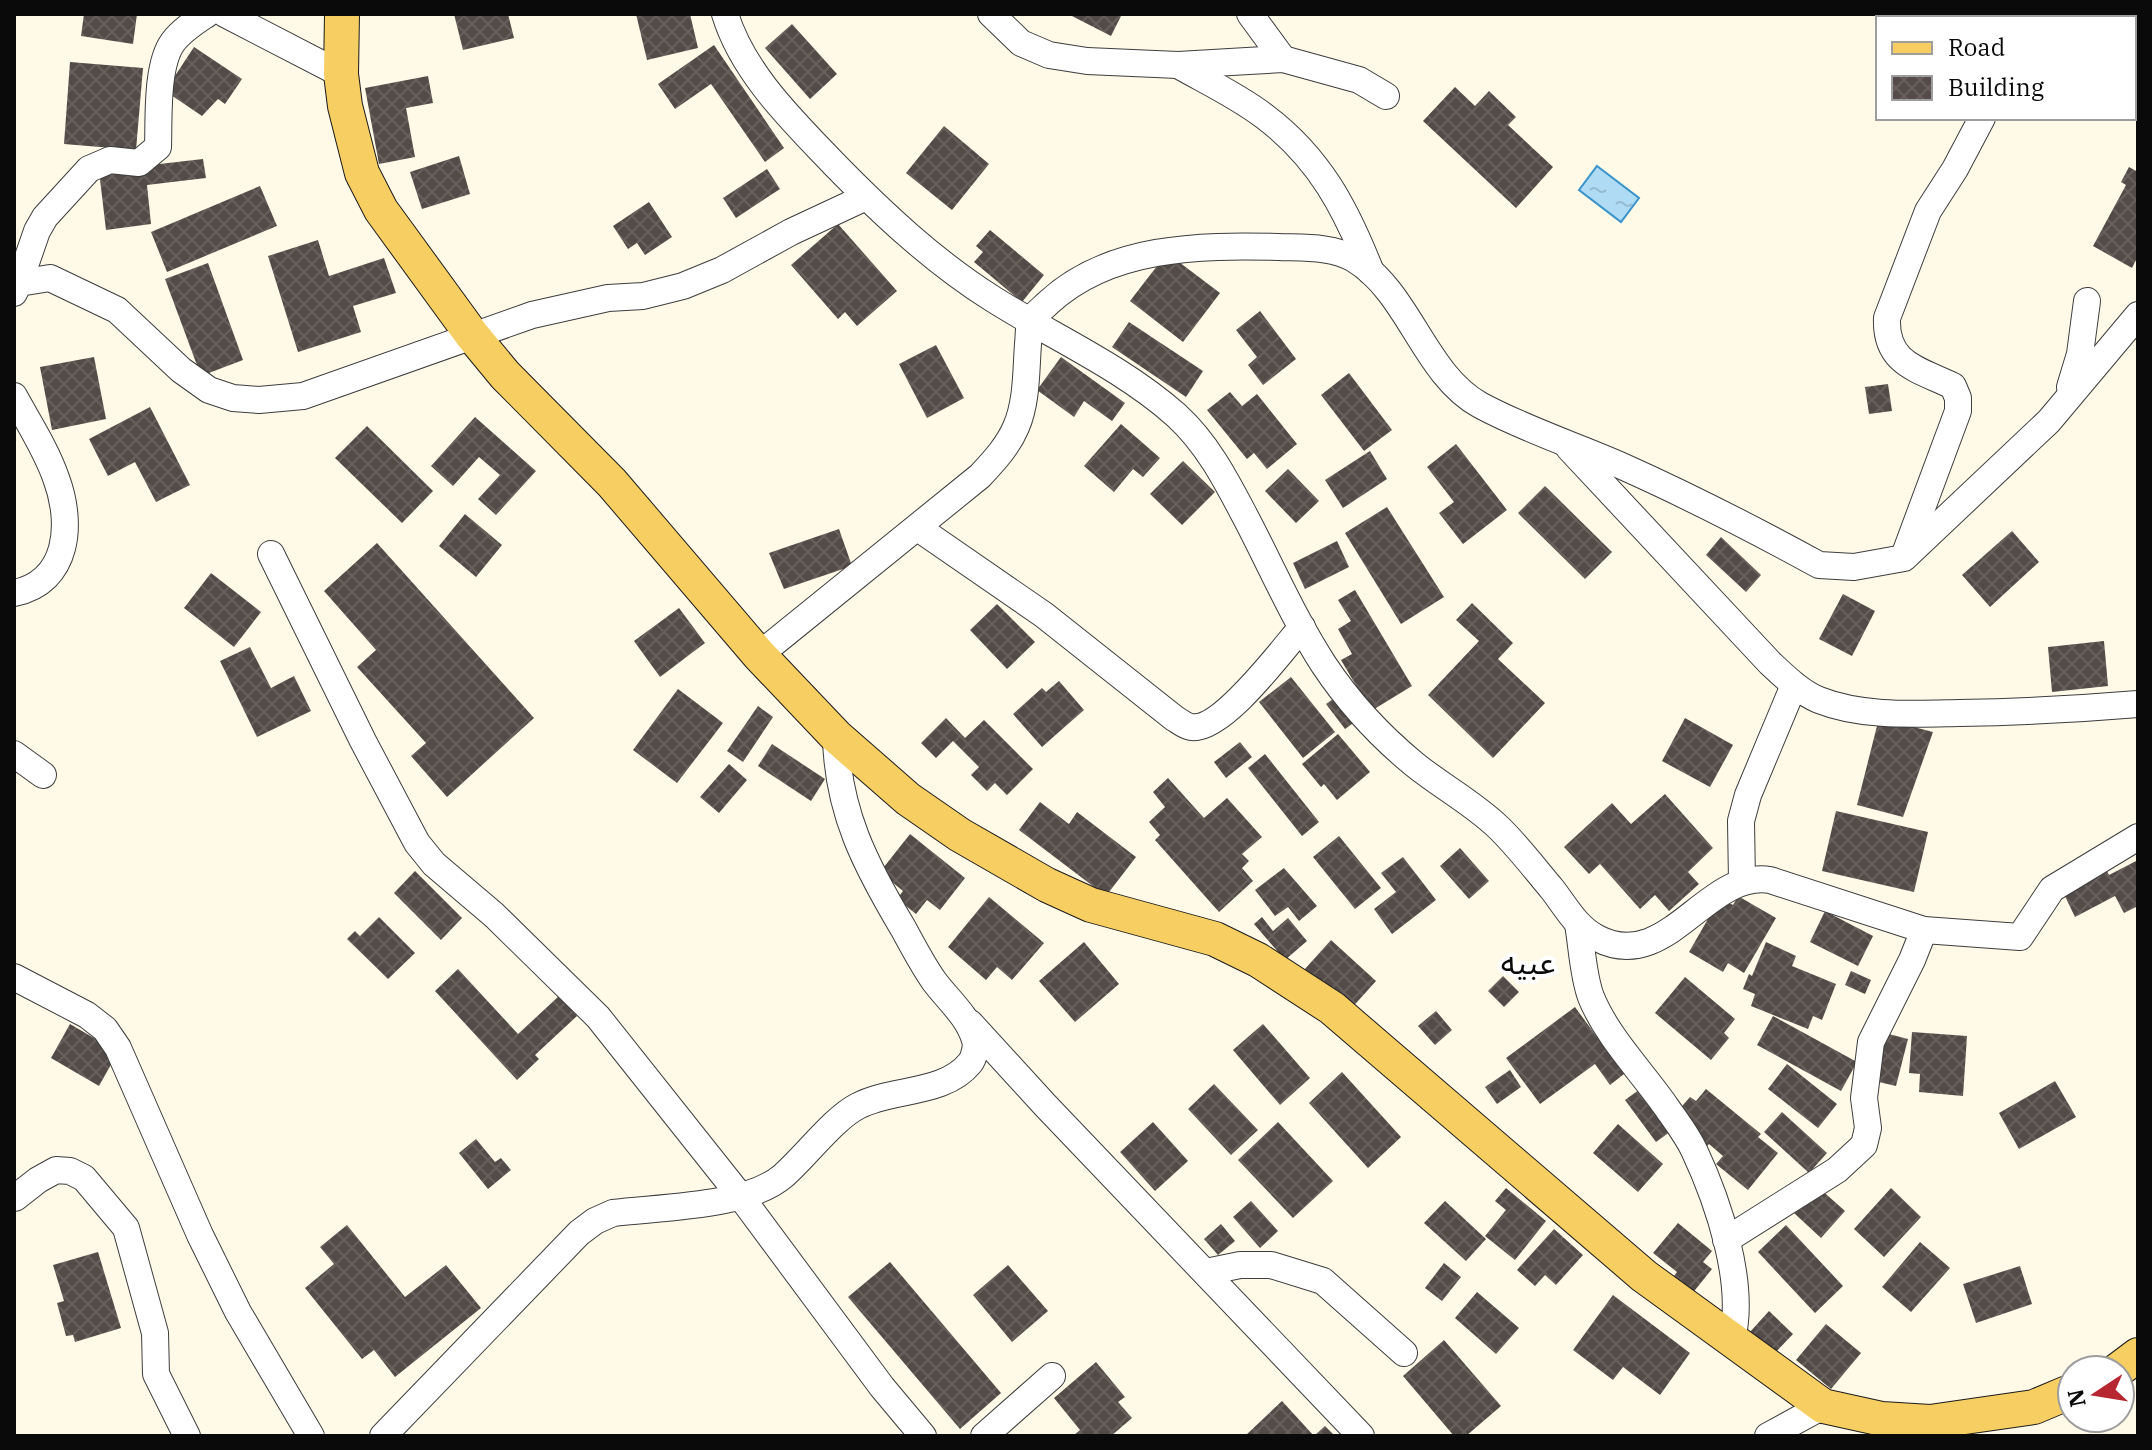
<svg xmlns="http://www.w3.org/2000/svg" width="2152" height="1450" font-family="'IBM Plex Serif','Noto Sans Arabic',serif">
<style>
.water{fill:url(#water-ripples);stroke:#3793c9;stroke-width:2}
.building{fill:url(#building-cross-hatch)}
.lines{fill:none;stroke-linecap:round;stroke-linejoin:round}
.minor-casing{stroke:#3d3d3d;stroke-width:28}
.major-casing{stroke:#1b1b1b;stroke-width:36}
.minor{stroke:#fff;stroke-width:26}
.major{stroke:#f6ce61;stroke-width:34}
.labels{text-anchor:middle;stroke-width:8;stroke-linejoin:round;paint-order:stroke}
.quarter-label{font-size:32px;fill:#0a0a0a;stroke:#fff}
</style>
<defs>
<pattern id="water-ripples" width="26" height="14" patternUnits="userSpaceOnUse" patternTransform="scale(2)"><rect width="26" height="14" fill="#afdcf4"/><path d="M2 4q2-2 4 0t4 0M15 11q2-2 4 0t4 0" fill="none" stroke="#95bbd0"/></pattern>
<pattern id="building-cross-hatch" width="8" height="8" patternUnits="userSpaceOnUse" patternTransform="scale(2)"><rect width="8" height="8" fill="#534b47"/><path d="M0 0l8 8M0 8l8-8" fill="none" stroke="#67605d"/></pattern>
</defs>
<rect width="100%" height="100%" fill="#fffae8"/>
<polygon class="water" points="1597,166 1639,198 1621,222 1579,190"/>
<g class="building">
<polygon points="84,14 137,14 133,44 81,36"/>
<polygon points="454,14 508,14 514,38 463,50"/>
<polygon points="636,14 690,14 698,48 647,60"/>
<polygon points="1068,14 1122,14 1111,36"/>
<polygon points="792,24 837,74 810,99 765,48"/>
<polygon points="714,45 784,148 765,162 711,84 675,109 658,84"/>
<polygon points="194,47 242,79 225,104 218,99 202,116 165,91"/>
<polygon points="70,62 143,68 136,150 64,144"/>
<polygon points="428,76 433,103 406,108 415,157 379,164 365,88"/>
<polygon points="1455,87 1475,106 1489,91 1516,117 1508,125 1553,167 1516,208 1423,121"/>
<polygon points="944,126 989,164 952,210 906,173"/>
<polygon points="459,156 470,194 422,209 410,172"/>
<polygon points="203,159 206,178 147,185 151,224 106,230 99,171"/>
<polygon points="2129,167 2138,172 2138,256 2132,268 2093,246 2126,185 2121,182"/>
<polygon points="767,169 780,189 736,218 723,198"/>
<polygon points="260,186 277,226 167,272 151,232"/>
<polygon points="649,202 672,237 645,255 637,243 628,249 613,226"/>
<polygon points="838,224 897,291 857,326 845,312 838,319 791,265"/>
<polygon points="990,230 1044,275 1022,302 974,262 983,252 976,246"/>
<polygon points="318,240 329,276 384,258 396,293 353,306 361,332 298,352 268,256"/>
<polygon points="1167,253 1220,293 1183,342 1130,301"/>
<polygon points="208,263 243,360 201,376 165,279"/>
<polygon points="1260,311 1296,359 1263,385 1248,365 1257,357 1236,330"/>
<polygon points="1129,322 1203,371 1186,397 1112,347"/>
<polygon points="936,345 964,398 927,418 899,364"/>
<polygon points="94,357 106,419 52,430 40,367"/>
<polygon points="1061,357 1125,403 1112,421 1084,401 1074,417 1037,390"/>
<polygon points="1349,373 1392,430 1364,451 1321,395"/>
<polygon points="1888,384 1892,411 1869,414 1865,387"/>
<polygon points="1230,392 1242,406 1257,394 1297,444 1267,469 1254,453 1247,459 1207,410"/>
<polygon points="150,407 190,485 156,502 135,462 108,476 89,439"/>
<polygon points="475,417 536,471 496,515 478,499 500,475 479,457 453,486 431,466"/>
<polygon points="1121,424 1160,458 1143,477 1133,469 1114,492 1084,466"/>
<polygon points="367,426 433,491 402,523 335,458"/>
<polygon points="1456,444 1507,510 1463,544 1439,513 1454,502 1427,467"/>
<polygon points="1370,451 1387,479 1343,508 1325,480"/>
<polygon points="1183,461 1215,492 1182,525 1150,494"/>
<polygon points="1288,469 1319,501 1296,523 1265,491"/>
<polygon points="1545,486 1612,552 1585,579 1518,513"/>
<polygon points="1387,507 1444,597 1401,624 1345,533"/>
<polygon points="465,514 502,545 476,577 439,546"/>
<polygon points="839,529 852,566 784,589 769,553"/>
<polygon points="2012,531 2039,562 1990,607 1962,575"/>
<polygon points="1721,537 1761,575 1746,592 1706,555"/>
<polygon points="1337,541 1349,567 1305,589 1293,563"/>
<polygon points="377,543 534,718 447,797 411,756 426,743 357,667 376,650 324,591"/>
<polygon points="211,573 261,612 234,647 184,608"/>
<polygon points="1355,590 1412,686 1371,711 1341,660 1352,654 1338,629 1351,621 1338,600"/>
<polygon points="1843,594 1875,611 1852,656 1819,639"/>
<polygon points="1472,603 1513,643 1498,659 1545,703 1493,758 1428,695 1479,641 1456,620"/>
<polygon points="997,604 1035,642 1007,669 970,630"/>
<polygon points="679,608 705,643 660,677 634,641"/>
<polygon points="2104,641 2108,686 2052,692 2048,647"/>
<polygon points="250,647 271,688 294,676 311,711 257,737 220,661"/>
<polygon points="1291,677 1335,732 1303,758 1259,702"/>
<polygon points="1059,681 1084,710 1042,747 1013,714 1042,688 1046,692"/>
<polygon points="678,689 723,723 677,783 633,750"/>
<polygon points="1340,694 1359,719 1345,729 1326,704"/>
<polygon points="758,706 773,717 743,762 727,751"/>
<polygon points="946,718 965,738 984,720 1033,769 1007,795 995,783 987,791 971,775 979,767 953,741 936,758 921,743"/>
<polygon points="1685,718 1733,745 1710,787 1662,761"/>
<polygon points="1879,718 1933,732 1903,817 1857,805"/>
<polygon points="1338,734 1370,772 1337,800 1324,784 1321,787 1302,764"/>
<polygon points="1240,742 1252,757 1226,778 1214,762"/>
<polygon points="772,744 825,779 811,801 758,766"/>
<polygon points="1265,754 1319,822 1302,836 1248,768"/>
<polygon points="729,764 747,780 719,813 700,797"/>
<polygon points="1168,778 1204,818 1227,798 1262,837 1242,854 1249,861 1242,868 1253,881 1219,912 1155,840 1160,835 1149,822 1165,807 1153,792"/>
<polygon points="1665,794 1713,848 1688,872 1699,884 1669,911 1655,895 1640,909 1600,864 1589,874 1564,847 1612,803 1631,824"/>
<polygon points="1040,802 1069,824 1077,812 1136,857 1106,896 1019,830"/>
<polygon points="1836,811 1928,832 1914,892 1822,871"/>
<polygon points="910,834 965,878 940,910 927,900 916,914 897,899 903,891 880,872"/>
<polygon points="1339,836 1381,888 1355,909 1313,857"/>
<polygon points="1460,848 1489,881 1469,899 1440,866"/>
<polygon points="1403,857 1436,900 1392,934 1374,909 1396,892 1381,873"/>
<polygon points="2138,860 2138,906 2124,913 2115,896 2075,917 2063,892 2103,864 2109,875"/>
<polygon points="1284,868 1317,906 1299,921 1288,907 1275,916 1255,890"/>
<polygon points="415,871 462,918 441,940 394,893"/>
<polygon points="1738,896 1776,918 1744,973 1728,963 1723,972 1689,952 1720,898 1733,905"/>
<polygon points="989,897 1044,943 1012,980 997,967 986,980 948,947"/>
<polygon points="1825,911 1873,936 1858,966 1810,942"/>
<polygon points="379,917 415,953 388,979 347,939 355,931 360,936"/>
<polygon points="1262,917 1273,931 1288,918 1307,941 1285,960 1254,924"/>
<polygon points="1331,940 1376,981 1349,1011 1304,970"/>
<polygon points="1084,942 1119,984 1075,1022 1039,981"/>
<polygon points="1766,942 1796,956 1792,966 1836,984 1822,1020 1813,1016 1808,1029 1751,1006 1755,994 1743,989 1749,974 1752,976"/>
<polygon points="458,969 518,1034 559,996 577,1016 535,1055 539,1059 517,1080 435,991"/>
<polygon points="1851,971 1871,980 1865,994 1845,985"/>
<polygon points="1503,976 1519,992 1504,1007 1488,991"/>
<polygon points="1685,977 1735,1019 1724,1033 1729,1038 1711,1060 1655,1013"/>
<polygon points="1575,1007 1624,1074 1610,1085 1595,1064 1540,1104 1506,1058"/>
<polygon points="1436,1011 1452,1030 1435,1045 1418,1026"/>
<polygon points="1773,1016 1857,1062 1841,1091 1757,1045"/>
<polygon points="70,1024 118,1052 99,1086 51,1058"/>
<polygon points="1263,1024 1310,1078 1280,1105 1233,1050"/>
<polygon points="1881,1032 1908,1039 1896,1086 1870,1080"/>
<polygon points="1912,1032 1967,1036 1963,1096 1919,1092 1920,1074 1909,1073"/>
<polygon points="1787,1064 1837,1104 1818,1128 1768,1089"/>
<polygon points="1510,1070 1521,1087 1497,1104 1485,1087"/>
<polygon points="1342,1072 1401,1137 1368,1168 1309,1103"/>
<polygon points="2055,1081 2076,1117 2019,1149 1999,1113"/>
<polygon points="1214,1084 1258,1130 1231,1155 1188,1109"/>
<polygon points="1643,1087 1674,1129 1656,1142 1625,1100"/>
<polygon points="1706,1089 1761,1134 1758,1137 1778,1153 1748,1190 1716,1164 1723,1156 1709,1144 1706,1147 1677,1112 1690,1097 1696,1101"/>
<polygon points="1782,1112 1827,1153 1809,1173 1764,1132"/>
<polygon points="1153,1122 1188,1161 1155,1191 1120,1152"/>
<polygon points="1278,1122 1333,1181 1293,1218 1238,1160"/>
<polygon points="1618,1124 1663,1164 1638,1192 1593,1153"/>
<polygon points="476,1139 495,1162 501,1158 511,1170 488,1189 459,1153"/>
<polygon points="1818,1187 1845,1211 1821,1238 1794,1213"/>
<polygon points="1506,1188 1546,1221 1515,1260 1485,1236 1506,1210 1495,1201"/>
<polygon points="1891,1188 1921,1217 1884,1257 1854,1229"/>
<polygon points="1251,1201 1278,1231 1260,1248 1233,1217"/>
<polygon points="1445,1201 1486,1239 1466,1261 1424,1223"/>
<polygon points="1678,1223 1712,1251 1703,1262 1712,1269 1687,1300 1668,1284 1677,1272 1653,1253"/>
<polygon points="1221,1224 1235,1241 1218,1255 1204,1239"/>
<polygon points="347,1225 405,1297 446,1265 481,1308 395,1377 374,1350 362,1359 305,1288 334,1264 320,1247"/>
<polygon points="1786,1225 1843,1286 1815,1313 1758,1252"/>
<polygon points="1554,1229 1583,1255 1556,1285 1545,1275 1535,1286 1517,1270"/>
<polygon points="1920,1242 1950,1268 1911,1312 1882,1287"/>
<polygon points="98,1252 121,1328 75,1342 73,1335 66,1336 57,1303 64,1301 53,1265"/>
<polygon points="890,1262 1001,1393 960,1429 848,1297"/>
<polygon points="1444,1263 1461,1277 1442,1301 1425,1288"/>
<polygon points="1008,1265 1048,1311 1012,1342 973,1295"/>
<polygon points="2020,1266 2032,1304 1976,1323 1963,1284"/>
<polygon points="1477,1292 1519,1328 1496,1354 1455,1318"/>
<polygon points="1613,1295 1690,1353 1660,1395 1623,1367 1613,1380 1573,1350"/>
<polygon points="1769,1311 1793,1334 1774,1354 1750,1332"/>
<polygon points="1826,1324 1861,1353 1831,1389 1796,1360"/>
<polygon points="1444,1340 1501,1406 1466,1436 1454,1436 1403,1376"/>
<polygon points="1096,1362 1125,1397 1118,1402 1132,1418 1111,1436 1073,1436 1080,1430 1054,1398"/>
<polygon points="1282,1401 1314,1436 1325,1426 1335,1436 1245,1436"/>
</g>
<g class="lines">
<defs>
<g id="minor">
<polyline points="225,14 341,74"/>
<path d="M725,14C743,73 792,120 834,164C882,213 934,262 993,299C1053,337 1122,367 1176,415C1208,444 1227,482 1247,520C1272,568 1294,619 1324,665C1348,701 1380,736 1414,764C1441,786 1473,803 1498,827C1517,845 1535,869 1552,889C1566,907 1576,927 1597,938C1667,975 1706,870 1770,880L1924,930L2020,937L2052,889L2138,837"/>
<polyline points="991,14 1021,43 1049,55 1087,61 1178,65 1283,59 1359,80 1386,96"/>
<polyline points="1250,14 1283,59"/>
<polyline points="1996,14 1997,18"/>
<path d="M1178,65C1206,81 1238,96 1264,116C1320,158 1346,209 1371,272"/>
<path d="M19,283L37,231L45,217L89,169L110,160L139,163L158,147C159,119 156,65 173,42C182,30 195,22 207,14"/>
<polyline points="14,293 19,283 50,278 117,310 181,370 209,390 233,398 259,400 303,396 532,315 608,298 643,296 683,286 722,270 791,232 866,197"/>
<polyline points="2070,387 2080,354 2087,301"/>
<path d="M14,396C28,422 46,449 56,478C73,523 69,582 14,593"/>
<path d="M1569,448L1770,663C1785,677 1800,692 1819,700C1862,717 1913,714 1959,713C2019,712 2078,709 2138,704"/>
<path d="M918,528L1044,615L1174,718C1179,721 1185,726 1191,727C1222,732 1282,650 1302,627"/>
<path d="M1906,551L1958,411V398L1953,386C1918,369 1885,364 1887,318L1928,211L1955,169L1982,118"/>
<polyline points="271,554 363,741 417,843 434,864 494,915 598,1017 741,1197 882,1387 923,1436"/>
<path d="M759,655L980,476C994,461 1008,446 1016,427C1027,402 1026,371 1028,344C1029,337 1028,326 1031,320C1035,314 1043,308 1048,303C1109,246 1200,245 1278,247C1303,248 1332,246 1354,259C1409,292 1424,374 1480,405C1526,430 1577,446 1624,467C1691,497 1755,530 1819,565L1854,567L1904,558L2049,421L2138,315"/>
<polyline points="14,754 43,775"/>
<polyline points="1742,882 1741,821 1748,795 1794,685"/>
<path d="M1578,924C1582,947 1583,976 1591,997C1607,1037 1643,1073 1667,1108C1676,1121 1687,1135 1694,1150C1718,1201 1746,1283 1732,1339"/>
<polyline points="14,977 87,1015 105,1029 118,1048 200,1235 238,1312 311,1436"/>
<polyline points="970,1023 1045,1105 1361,1436"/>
<polyline points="15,1198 38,1180 56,1170 70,1171 84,1178 126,1228 155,1333 156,1374 187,1436"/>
<polyline points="1726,1240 1837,1170 1864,1145 1868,1128 1864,1098 1871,1042 1912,960 1924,930"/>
<polyline points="1206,1272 1240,1265 1271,1265 1323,1281 1404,1353"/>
<path d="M383,1436L579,1233L595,1221L613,1213C661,1207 747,1207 783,1176C805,1157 834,1118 858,1106C892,1088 944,1095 970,1063C974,1058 977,1046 975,1040C968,1016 948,1000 934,981C922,964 913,946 903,928C866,866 837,811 836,736"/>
<polyline points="984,1436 1052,1376"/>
<polyline points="1768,1436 1823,1406"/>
</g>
<g id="major">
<polyline points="342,14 341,74 345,106 362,173 381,210 472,335 505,375 612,483 759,655 836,736 908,799 960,835 1047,885 1091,905 1215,939 1258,960 1332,1008 1644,1276 1823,1406 1882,1419 1930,1422 2034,1407 2072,1391"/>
<polyline points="2118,1370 2138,1355"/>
</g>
</defs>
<use href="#minor" class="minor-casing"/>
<use href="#major" class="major-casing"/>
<use href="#minor" class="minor"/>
<use href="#major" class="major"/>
</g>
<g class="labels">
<g class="quarter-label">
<text x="1528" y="974">عبيه</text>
</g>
</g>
<rect width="2152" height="1450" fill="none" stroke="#0a0a0a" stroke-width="32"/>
<rect x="1876" y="16" width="260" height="104" fill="#ffffff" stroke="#9d9d9d" stroke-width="2"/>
<rect x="1892" y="42" width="40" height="12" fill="#f6ce61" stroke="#9d9d9d" stroke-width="2"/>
<text x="1948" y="56" font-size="24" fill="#0a0a0a">Road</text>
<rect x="1892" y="76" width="40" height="24" fill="url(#building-cross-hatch)" stroke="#9d9d9d" stroke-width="2"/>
<text x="1948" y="96" font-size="24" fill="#0a0a0a">Building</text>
<g transform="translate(2096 1394) rotate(258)"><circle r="38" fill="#ffffff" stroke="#9d9d9d" stroke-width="2"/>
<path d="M0-6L14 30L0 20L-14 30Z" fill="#b62731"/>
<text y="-12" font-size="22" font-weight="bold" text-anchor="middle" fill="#0a0a0a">N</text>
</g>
</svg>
